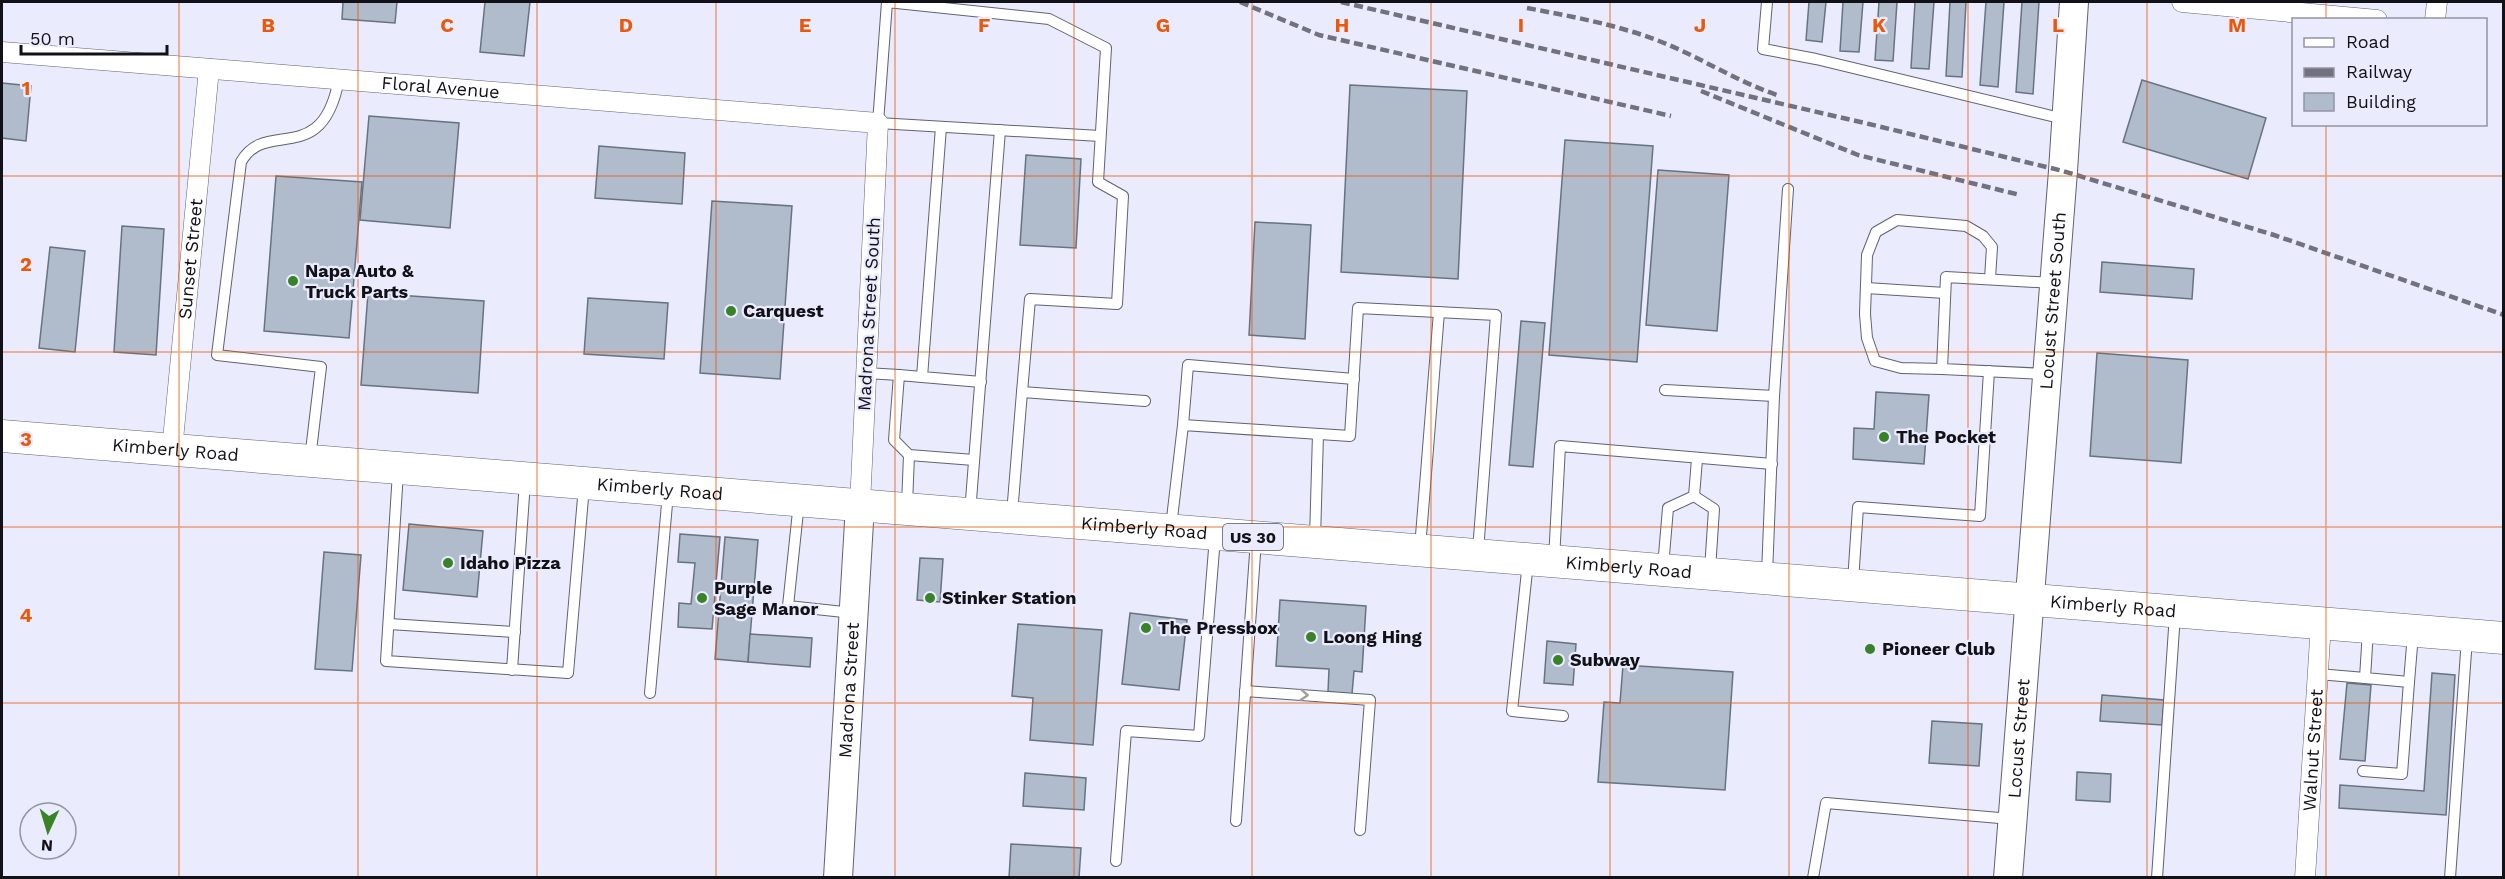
<svg xmlns="http://www.w3.org/2000/svg" width="2505" height="879" font-family="'Work Sans',sans-serif">
<style>
.building{fill:#b0bccb;stroke:#687380;stroke-width:1.5}
.lines{fill:none;stroke-linecap:round;stroke-linejoin:round}
.lane-casing{stroke:#606271;stroke-width:12}
.street-casing{stroke:#606271;stroke-width:21}
.secondary-casing{stroke:#606271;stroke-width:30}
.primary-casing{stroke:#606271;stroke-width:33}
.lane{stroke:#fff;stroke-width:10}
.street{stroke:#fff;stroke-width:20}
.secondary{stroke:#fff;stroke-width:28}
.primary{stroke:#fff;stroke-width:32}
.rail{stroke:#71727d;stroke-width:4.5;stroke-dasharray:9 4.5;stroke-linecap:butt}
.oneway{stroke:#a0a0a2}
.grid{fill:none;stroke:#e8590c;stroke-width:1.5;stroke-opacity:0.55}
.poi-dot{fill:#398229;stroke:#eaecfe;stroke-width:2}
.labels{text-anchor:middle;stroke-width:4.5;stroke-linejoin:round;paint-order:stroke}
.shield{fill:#eaecfe;stroke:#52535c;stroke-width:1.5}
.shield-label{font-size:16px;font-weight:bold;fill:#111117}
.street-label{font-size:18px;fill:#111117;stroke:#eaecfe}
.poi-label{font-size:18px;font-weight:bold;fill:#111117;stroke:#eaecfe;text-anchor:start}
.grid-label{font-size:20px;text-anchor:middle;font-weight:bold;fill:#e8590c;stroke:#eaecfe;stroke-width:4.5;stroke-linejoin:round;paint-order:stroke}
</style>
<rect width="100%" height="100%" fill="#eaecfe"/>
<g class="building">
<polygon points="343,2 397,2 395,23 342,19"/>
<polygon points="485,2 530,2 524,56 480,52"/>
<polygon points="1809,2 1826,2 1822,42 1806,40"/>
<polygon points="1843,2 1863,2 1859,52 1840,51"/>
<polygon points="1879,2 1897,2 1893,61 1875,60"/>
<polygon points="1915,2 1934,2 1929,69 1911,68"/>
<polygon points="1950,2 1966,2 1962,77 1946,76"/>
<polygon points="1986,2 2004,2 1998,87 1980,85"/>
<polygon points="2022,2 2039,2 2033,94 2016,92"/>
<polygon points="2142,80 2266,118 2248,179 2123,142"/>
<polygon points="2,83 31,86 26,141 2,138"/>
<polygon points="1350,85 1467,91 1458,279 1341,272"/>
<polygon points="369,116 459,123 450,228 360,220"/>
<polygon points="1565,140 1653,146 1637,362 1549,355"/>
<polygon points="599,146 685,153 682,204 595,198"/>
<polygon points="1026,155 1081,159 1076,248 1020,245"/>
<polygon points="1658,170 1729,175 1717,331 1646,325"/>
<polygon points="276,176 362,182 349,338 264,331"/>
<polygon points="712,201 792,206 780,379 700,373"/>
<polygon points="1255,222 1311,225 1305,339 1249,335"/>
<polygon points="122,226 164,229 156,355 114,352"/>
<polygon points="50,247 85,251 75,352 39,348"/>
<polygon points="2102,262 2194,269 2192,299 2100,292"/>
<polygon points="368,293 484,301 478,393 361,385"/>
<polygon points="588,298 668,303 664,359 584,354"/>
<polygon points="1521,321 1545,323 1533,467 1509,465"/>
<polygon points="2097,353 2188,360 2181,463 2090,456"/>
<polygon points="1876,392 1929,395 1924,464 1853,459 1854,428 1874,429"/>
<polygon points="409,524 483,531 477,597 403,590"/>
<polygon points="680,534 720,537 712,629 678,627 679,603 691,604 695,563 678,562"/>
<polygon points="725,537 758,540 748,662 715,659"/>
<polygon points="324,552 361,555 352,671 315,669"/>
<polygon points="920,558 943,559 940,602 917,600"/>
<polygon points="1280,600 1366,606 1362,672 1354,671 1352,694 1328,692 1329,669 1276,666"/>
<polygon points="1130,613 1187,620 1179,690 1122,684"/>
<polygon points="1018,624 1102,630 1093,745 1030,740 1033,698 1012,696"/>
<polygon points="750,634 812,638 810,667 748,662"/>
<polygon points="1547,641 1576,644 1573,685 1544,683"/>
<polygon points="1623,665 1733,672 1725,790 1598,782 1604,702 1620,703"/>
<polygon points="2432,673 2455,675 2446,815 2339,808 2340,785 2424,791"/>
<polygon points="2347,683 2371,685 2365,761 2340,759"/>
<polygon points="2102,695 2164,700 2162,725 2100,721"/>
<polygon points="1932,721 1982,724 1979,766 1929,763"/>
<polygon points="2077,772 2111,774 2110,802 2076,800"/>
<polygon points="1025,773 1086,778 1084,810 1023,806"/>
<polygon points="1011,844 1081,848 1079,878 1009,878"/>
</g>
<g class="lines">
<defs>
<g id="lane">
<polyline points="1767,2 1763,49 1816,59 2064,119"/>
<polyline points="941,127 922,377 981,382"/>
<polyline points="1866,288 1945,293"/>
<polyline points="1942,369 1901,368 1875,361 1867,338 1865,314 1867,255 1876,232 1897,220 1966,226 1983,236 1992,247 1990,279"/>
<polyline points="866,373 899,375"/>
<polyline points="2047,374 1942,369 1946,277 2054,283"/>
<polyline points="922,377 899,375 894,440 909,455 974,460"/>
<polyline points="1665,390 1774,396"/>
<polyline points="1022,392 1030,299 1117,304 1123,196 1098,182 1106,48 1049,19 887,2 878,123 1100,136"/>
<polyline points="1183,425 1188,365 1354,379"/>
<path d="M310,459L321,367L217,355L241,162C266,117 322,170 339,79"/>
<polyline points="398,472 386,661 568,673 584,486"/>
<polyline points="1694,496 1697,459"/>
<polyline points="799,502 788,606 853,613"/>
<polyline points="907,505 909,455"/>
<polyline points="970,513 1000,130"/>
<polyline points="1012,514 1022,392 1145,401"/>
<polyline points="1171,527 1183,425 1350,436 1358,308 1496,315 1478,551"/>
<polyline points="1315,539 1318,434"/>
<polyline points="1420,548 1439,312"/>
<polyline points="1554,560 1560,446 1772,464"/>
<polyline points="1528,562 1512,711 1563,716"/>
<polyline points="1663,567 1668,508 1694,496 1714,509 1710,570"/>
<polyline points="1767,575 1774,396 1788,189"/>
<polyline points="1853,582 1858,507 1980,516 1989,371"/>
<polyline points="389,624 515,632"/>
<polyline points="512,670 525,481"/>
<polyline points="2318,674 2365,678"/>
<polyline points="2409,682 2413,634"/>
<polyline points="1245,691 1370,700 1360,830"/>
<polyline points="650,693 668,493"/>
<polyline points="2363,771 2402,774 2409,682 2365,678 2368,630"/>
<polyline points="1236,821 1256,540"/>
<polyline points="1116,861 1126,731 1199,736 1215,537"/>
<polyline points="1813,878 1826,803 2011,819"/>
<polyline points="2157,878 2175,614"/>
<polyline points="2450,878 2467,638"/>
</g>
<g id="street">
<polyline points="2182,2 2377,20"/>
<polyline points="2435,20 2437,2"/>
<path id="s1" d="M2,52L878,123L860,505"/>
<path id="s2" d="M172,450L209,69"/>
<path id="s3" d="M2305,878L2321,623"/>
</g>
<g id="secondary">
<path id="s4" d="M838,878L860,505"/>
<path id="s5" d="M2008,878L2063,171L2074,2"/>
</g>
<g id="primary">
<path id="s6" d="M2,436L2504,638"/>
</g>
</defs>
<use href="#lane" class="lane-casing"/>
<use href="#street" class="street-casing"/>
<use href="#secondary" class="secondary-casing"/>
<use href="#primary" class="primary-casing"/>
<use href="#lane" class="lane"/>
<use href="#street" class="street"/>
<use href="#secondary" class="secondary"/>
<use href="#primary" class="primary"/>
<g class="rail">
<polyline points="1240,2 1319,35 1671,116"/>
<polyline points="1341,2 1869,124 2063,171 2274,235 2504,315"/>
<path d="M1527,8C1575,17 1624,26 1669,45C1706,61 1739,82 1777,95"/>
<polyline points="1701,91 1858,155 2020,195"/>
</g>
</g>
<defs><path id="oneway-chevron" d="M-2-3.5L2.5 0L-2 3.5" fill="none" stroke-width="1.6" stroke-linecap="round" stroke-linejoin="round" transform="scale(1.5)"/></defs>
<use class="oneway" href="#oneway-chevron" transform="translate(1304 695) rotate(4)"/>
<path class="grid" d="M179,2V878M358,2V878M537,2V878M716,2V878M895,2V878M1074,2V878M1252,2V878M1431,2V878M1610,2V878M1789,2V878M1968,2V878M2147,2V878M2326,2V20M2326,124V878M2,176H2504M2,352H2504M2,527H2504M2,703H2504"/>
<g class="poi-dot">
<circle cx="293" cy="281" r="6"/>
<circle cx="731" cy="311" r="6"/>
<circle cx="1884" cy="437" r="6"/>
<circle cx="448" cy="563" r="6"/>
<circle cx="702" cy="598" r="6"/>
<circle cx="930" cy="598" r="6"/>
<circle cx="1146" cy="628" r="6"/>
<circle cx="1311" cy="637" r="6"/>
<circle cx="1870" cy="649" r="6"/>
<circle cx="1558" cy="660" r="6"/>
</g>
<g class="labels">
<rect class="shield" x="1223" y="524" width="60" height="26" rx="4.5"/>
<g class="shield-label">
<text x="1253" y="543">US 30</text>
</g>
<g class="street-label">
<text dy="6" stroke="none"><textPath href="#s1" startOffset="440">Floral Avenue</textPath></text>
<text dy="6" stroke="none"><textPath href="#s2" startOffset="192">Sunset Street</textPath></text>
<text dy="6" stroke="none"><textPath href="#s5" startOffset="579">Locust Street South</textPath></text>
<text transform="translate(869 314) rotate(-87)" y="6">Madrona Street South</text>
<text dy="6" stroke="none"><textPath href="#s6" startOffset="174">Kimberly Road</textPath></text>
<text dy="6" stroke="none"><textPath href="#s6" startOffset="660">Kimberly Road</textPath></text>
<text dy="6" stroke="none"><textPath href="#s6" startOffset="1146">Kimberly Road</textPath></text>
<text dy="6" stroke="none"><textPath href="#s6" startOffset="1632">Kimberly Road</textPath></text>
<text dy="6" stroke="none"><textPath href="#s6" startOffset="2118">Kimberly Road</textPath></text>
<text dy="6" stroke="none"><textPath href="#s4" startOffset="188">Madrona Street</textPath></text>
<text dy="6" stroke="none"><textPath href="#s5" startOffset="140">Locust Street</textPath></text>
<text dy="6" stroke="none"><textPath href="#s3" startOffset="128">Walnut Street</textPath></text>
</g>
<g class="poi-label">
<text x="305" y="277">Napa Auto &amp;<tspan x="305" dy="21">Truck Parts</tspan></text>
<text x="743" y="317">Carquest</text>
<text x="1896" y="443">The Pocket</text>
<text x="460" y="569">Idaho Pizza</text>
<text x="714" y="594">Purple<tspan x="714" dy="21">Sage Manor</tspan></text>
<text x="942" y="604">Stinker Station</text>
<text x="1158" y="634">The Pressbox</text>
<text x="1323" y="643">Loong Hing</text>
<text x="1882" y="655">Pioneer Club</text>
<text x="1570" y="666">Subway</text>
</g>
</g>
<g class="grid-label">
<text x="268" y="32">B</text>
<text x="447" y="32">C</text>
<text x="626" y="32">D</text>
<text x="805" y="32">E</text>
<text x="984" y="32">F</text>
<text x="1163" y="32">G</text>
<text x="1342" y="32">H</text>
<text x="1521" y="32">I</text>
<text x="1700" y="32">J</text>
<text x="1879" y="32">K</text>
<text x="2058" y="32">L</text>
<text x="2237" y="32">M</text>
<text x="26" y="95">1</text>
<text x="26" y="271">2</text>
<text x="26" y="446">3</text>
<text x="26" y="622">4</text>
</g>
<rect width="2505" height="879" fill="none" stroke="#111117" stroke-width="6"/>
<rect x="2292" y="18" width="195" height="108" fill="#eaecfe" stroke="#9394a2" stroke-width="1.5"/>
<rect x="2304" y="38" width="30" height="9" fill="#ffffff" stroke="#9394a2" stroke-width="1.5"/>
<text x="2346" y="48" font-size="18" fill="#111117">Road</text>
<rect x="2304" y="68" width="30" height="9" fill="#71727d" stroke="#9394a2" stroke-width="1.5"/>
<text x="2346" y="78" font-size="18" fill="#111117">Railway</text>
<rect x="2304" y="93" width="30" height="18" fill="#b0bccb" stroke="#9394a2" stroke-width="1.5"/>
<text x="2346" y="108" font-size="18" fill="#111117">Building</text>
<g transform="translate(48 831) rotate(184)"><circle r="28" fill="#eaecfe" stroke="#9394a2" stroke-width="1.5"/>
<path d="M0-4.5L10 22L0 15L-10 22Z" fill="#398229"/>
<text y="-9" font-size="16" font-weight="bold" text-anchor="middle" fill="#111117">N</text>
</g>
<path d="M21 45v9h146v-9" fill="none" stroke="#111117" stroke-width="3"/>
<text x="30" y="45" font-size="18" fill="#111117" stroke="#eaecfe" stroke-width="4.5" paint-order="stroke">50 m</text>
</svg>
